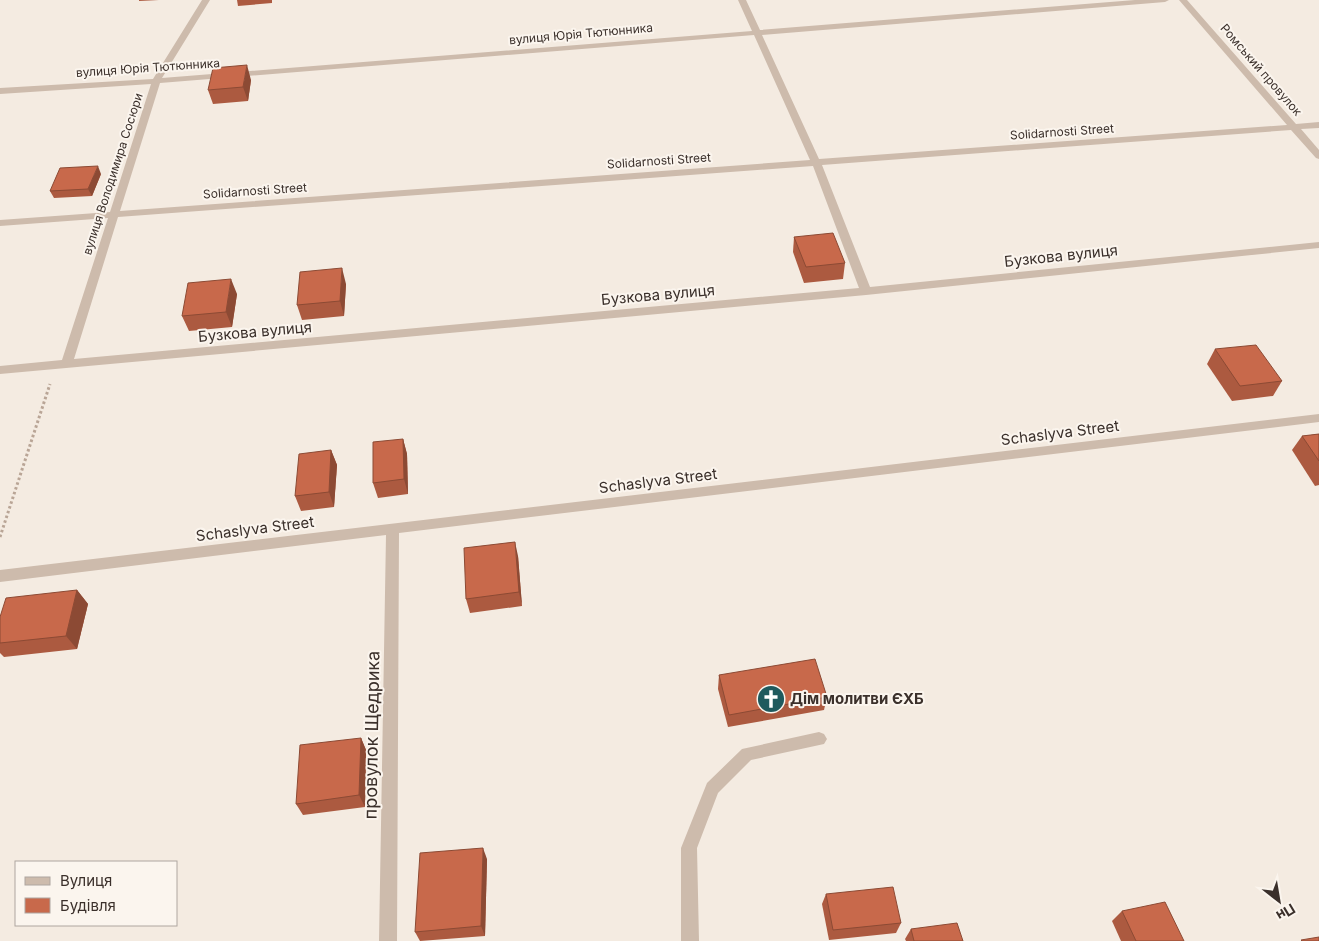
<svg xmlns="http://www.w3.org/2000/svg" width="1319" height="941" font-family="Inter,sans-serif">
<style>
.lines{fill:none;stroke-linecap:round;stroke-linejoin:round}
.path{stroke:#b9a596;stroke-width:3;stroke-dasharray:2.5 2.5;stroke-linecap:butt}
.lane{fill:#cdbbac;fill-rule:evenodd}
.street{fill:#cdbbac;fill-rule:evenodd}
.wall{fill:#ac5a40}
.shaded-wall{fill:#8c4a34}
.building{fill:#c8694b;stroke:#8c4a34}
.labels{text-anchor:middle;stroke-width:4;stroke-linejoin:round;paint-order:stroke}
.far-street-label{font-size:12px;fill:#3b302b;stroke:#fbf5ee}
.street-label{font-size:15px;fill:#3b302b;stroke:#fbf5ee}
.poi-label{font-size:15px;font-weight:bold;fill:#3b302b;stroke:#fbf5ee;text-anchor:start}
.near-street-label{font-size:18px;fill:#3b302b;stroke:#fbf5ee}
</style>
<rect width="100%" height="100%" fill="#f4ebe1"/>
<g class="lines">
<polyline class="path" points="0,537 50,384"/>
<polygon class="lane" points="819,732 824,734 827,739 824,744 751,760 718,793 697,848 699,941 681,941 681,848 707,783 742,749"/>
<g class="street">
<path d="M202,0H210L162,78L752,31L738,0H746L760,30L1135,0H1169L1165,2L762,35L819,159L1287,125L1179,0H1187L1296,124L1319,122V128L1301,129L1319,150V159L1316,158L1291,130L822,165L870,287L1319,242V248L866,295L0,374V366L62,360L108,218L0,226V220L110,212L151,84L0,94V88L153,79ZM754,35L810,160L120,211L160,83ZM813,166L859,288L74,359L118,217Z"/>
<polygon points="1319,414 1319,422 399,533 397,941 379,941 386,535 0,582 0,570"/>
</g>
</g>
<g class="wall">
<polygon points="139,0 159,0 139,1"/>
<polygon points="237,0 272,0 272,3 238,6"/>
<polygon points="251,80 248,101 213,104 208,90"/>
<polygon points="101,174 92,196 54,198 50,191"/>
<polygon points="794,237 845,263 843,279 804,283 793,252"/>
<polygon points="346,284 344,316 302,320 297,305"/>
<polygon points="237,294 232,327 189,331 182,316"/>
<polygon points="1215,349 1282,381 1273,396 1232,401 1207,364"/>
<polygon points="1319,434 1319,485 1315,486 1292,450 1302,436"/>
<polygon points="403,439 407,454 408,494 378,498 373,483"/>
<polygon points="331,450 337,465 334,507 301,511 295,496"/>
<polygon points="518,556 522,606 470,613 466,599"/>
<polygon points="77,590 88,604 77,649 4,657 0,653 0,617"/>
<polygon points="719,675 827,697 824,710 728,727 718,689"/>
<polygon points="361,738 366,750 365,807 303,815 296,804"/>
<polygon points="487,859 485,936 420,941 415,932"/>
<polygon points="826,894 901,923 896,933 829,940 822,904"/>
<polygon points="1122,911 1184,941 1121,941 1112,921"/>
<polygon points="911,929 963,941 906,941 905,939"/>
</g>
<g class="shaded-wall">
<polygon points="247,65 251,80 248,101 243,87"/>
<polygon points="98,166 101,174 92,196 88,189"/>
<polygon points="342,268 346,284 344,316 340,301"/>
<polygon points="231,279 237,294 232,327 226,312"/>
<polygon points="403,439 407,454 408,494 404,479"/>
<polygon points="331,450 337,465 334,507 329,492"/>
<polygon points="515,542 518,556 522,606 519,592"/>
<polygon points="77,590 88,604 77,649 66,636"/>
<polygon points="361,738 366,750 365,807 359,795"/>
<polygon points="483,848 487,859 485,936 481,926"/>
</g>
<g class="building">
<polygon points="247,65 243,87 208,90 213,68"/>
<polygon points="98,166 88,189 50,191 60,168"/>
<polygon points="833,233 845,263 806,267 794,237"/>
<polygon points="342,268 340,301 297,305 300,272"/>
<polygon points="231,279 226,312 182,316 188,283"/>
<polygon points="1256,345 1282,381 1240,386 1215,349"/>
<polygon points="1319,434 1319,461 1302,436"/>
<polygon points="403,439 404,479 373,483 373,442"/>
<polygon points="331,450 329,492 295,496 299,454"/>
<polygon points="515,542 519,592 466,599 464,548"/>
<polygon points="77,590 66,636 0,643 0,617 6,598"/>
<polygon points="815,659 827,697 729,715 719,675"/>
<polygon points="361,738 359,795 296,804 300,745"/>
<polygon points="483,848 481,926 415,932 420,853"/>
<polygon points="893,887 901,923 833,930 826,894"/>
<polygon points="1165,902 1184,941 1136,941 1122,911"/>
<polygon points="957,923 963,941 914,941 911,929"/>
<polygon points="1319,937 1319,941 1302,941 1301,940"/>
</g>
<defs>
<symbol id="church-disc" viewBox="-11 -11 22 22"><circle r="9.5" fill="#1f5a5e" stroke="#fbf5ee"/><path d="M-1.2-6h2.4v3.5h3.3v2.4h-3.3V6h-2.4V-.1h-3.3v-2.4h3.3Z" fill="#fff"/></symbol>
</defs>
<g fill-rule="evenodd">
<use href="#church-disc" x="755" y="683" width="32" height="32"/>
</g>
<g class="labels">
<g class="far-street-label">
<text transform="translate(581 34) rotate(-5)" y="4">вулиця Юрія Тютюнника</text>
<text transform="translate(148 68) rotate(-4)" y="4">вулиця Юрія Тютюнника</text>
<text transform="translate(1261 70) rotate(49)" y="4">Ромський провулок</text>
<text transform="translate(1062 132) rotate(-4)" y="4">Solidarnosti Street</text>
<text transform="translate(659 161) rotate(-4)" y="4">Solidarnosti Street</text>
<text transform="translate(113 174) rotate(-72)" y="4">вулиця Володимира Сосюри</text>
<text transform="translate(255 191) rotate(-4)" y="4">Solidarnosti Street</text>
</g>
<g class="street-label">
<text transform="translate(1061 256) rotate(-6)" y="5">Бузкова вулиця</text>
<text transform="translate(658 295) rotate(-5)" y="5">Бузкова вулиця</text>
<text transform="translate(255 332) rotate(-5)" y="5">Бузкова вулиця</text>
<text transform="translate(1060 433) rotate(-7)" y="5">Schaslyva Street</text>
<text transform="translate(658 481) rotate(-7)" y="5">Schaslyva Street</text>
<text transform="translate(255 529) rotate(-7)" y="5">Schaslyva Street</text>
</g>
<g class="poi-label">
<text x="790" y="704">Дім молитви ЄХБ</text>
</g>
<g class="near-street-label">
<text transform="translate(372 735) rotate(-89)" y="6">провулок Щедрика</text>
</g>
</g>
<rect x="15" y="861" width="162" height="65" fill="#fbf5ee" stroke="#aea6a0"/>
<rect x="25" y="877" width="25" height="8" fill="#cdbbac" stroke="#aea6a0"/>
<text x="60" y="886" font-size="15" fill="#3b302b">Вулиця</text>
<rect x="25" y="898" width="25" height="15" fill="#c8694b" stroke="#aea6a0"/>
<text x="60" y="911" font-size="15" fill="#3b302b">Будівля</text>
<g transform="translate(1279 901) rotate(149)" stroke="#fbf5ee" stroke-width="4" paint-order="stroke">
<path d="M0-4L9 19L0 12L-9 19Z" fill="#3b302b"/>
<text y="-8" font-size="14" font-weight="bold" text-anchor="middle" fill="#3b302b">Пн</text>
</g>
</svg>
